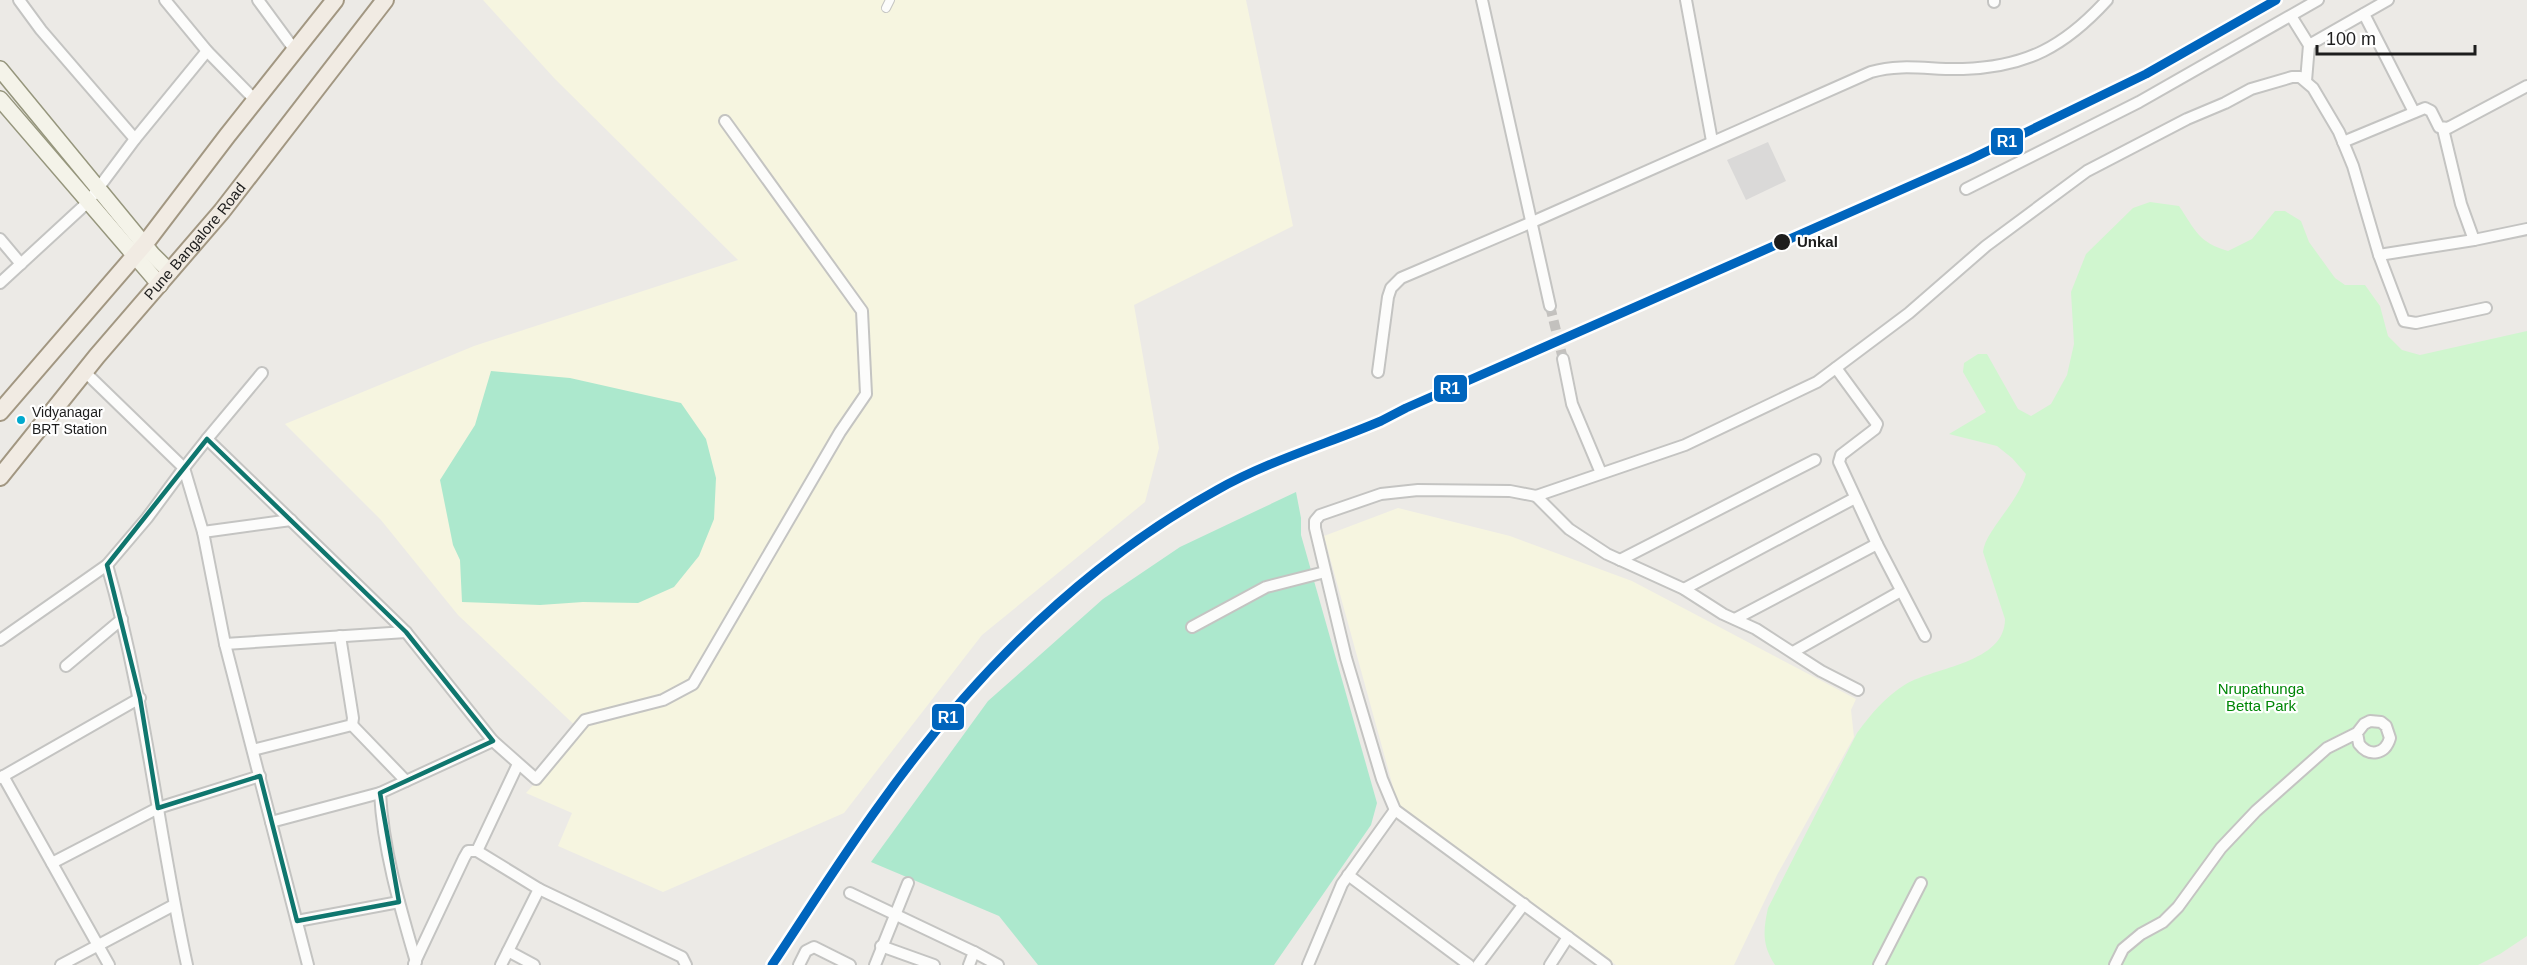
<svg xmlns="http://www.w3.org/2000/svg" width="2527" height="965" font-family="Arial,sans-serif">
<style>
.education{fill:#f6f5e0}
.park{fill:#d0f6cf}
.pitch{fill:#ace8cd}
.parking{fill:#dad9d8}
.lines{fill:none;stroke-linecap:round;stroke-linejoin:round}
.minor-tunnel{stroke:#c3c1be;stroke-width:10;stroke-dasharray:10 5;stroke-linecap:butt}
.pedestrian-casing{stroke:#c4c4c2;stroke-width:10}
.minor-casing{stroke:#c4c4c2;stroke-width:14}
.secondary-casing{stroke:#96967d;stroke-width:18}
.primary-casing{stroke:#a29782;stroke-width:20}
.pedestrian{stroke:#fcfcfb;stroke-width:8}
.minor{stroke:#fcfcfb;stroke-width:10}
.secondary{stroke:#f4f3e9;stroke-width:15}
.primary{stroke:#f1ebe3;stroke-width:16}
.rail{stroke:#cacac9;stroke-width:3;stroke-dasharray:12 12;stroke-linecap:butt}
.rail-1-casing{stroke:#fff;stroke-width:14}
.rail-1{stroke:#0065bd;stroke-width:9}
.marked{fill:none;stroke:#0f766e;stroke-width:4.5;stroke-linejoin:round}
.stop-dot{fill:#1d1d1d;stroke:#fff;stroke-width:2}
.bus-dot{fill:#00a9ce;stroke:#fff;stroke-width:2}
.labels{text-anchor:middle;stroke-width:4.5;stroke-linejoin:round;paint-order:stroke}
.bus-label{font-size:14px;fill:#1d1d1d;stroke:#fff;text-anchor:start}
.street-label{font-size:15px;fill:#1d1d1d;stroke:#fff}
.stop-label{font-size:15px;font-weight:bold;fill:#1d1d1d;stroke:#fff;text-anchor:start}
.park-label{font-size:15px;fill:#008707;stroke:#fff}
.line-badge{stroke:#fff;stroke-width:2}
.badge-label{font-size:16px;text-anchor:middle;font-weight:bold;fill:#fff}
</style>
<rect width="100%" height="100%" fill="#eceae6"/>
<g class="education">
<polygon points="483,0 1246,0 1293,226 1134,305 1159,448 1145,502 982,635 844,813 663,892 558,846 572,813 526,793 582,732 458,615 381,520 285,424 474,346 738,260 555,79"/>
<polygon points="1398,508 1510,536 1632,581 1856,699 1851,710 1854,737 1777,875 1734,965 1616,965 1398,805 1324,536"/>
</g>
<path class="park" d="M2150,202L2179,206C2196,231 2198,242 2228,251L2252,239L2275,211H2285L2301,221L2309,242L2335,278L2345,285H2365L2380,306L2388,336L2402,350L2420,355L2527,331V936L2500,954L2478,965H1775C1762,945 1763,931 1768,908L1857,733C1871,714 1885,697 1906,684C1935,667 2005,663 2005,619L1983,552C1985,531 2018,503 2026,474L2012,458L1997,446L1949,434L1986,412L1963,372L1964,363L1978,354H1987L2018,409L2031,416L2051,404L2067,375L2074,344L2071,292L2086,254L2133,208Z"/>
<g class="pitch">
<polygon points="491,371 570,378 681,403 706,439 716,478 714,519 699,556 674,587 638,603 583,602 540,605 462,602 460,560 453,545 440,480 475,425"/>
<polygon points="1296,492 1301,518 1301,535 1377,803 1371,825 1274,965 1038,965 999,916 871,862 988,701 1103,599 1180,547"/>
</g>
<polygon class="parking" points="1768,142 1786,181 1746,200 1727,160"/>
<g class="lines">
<polyline class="minor-tunnel" points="1550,306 1563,359"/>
<defs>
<polyline id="pedestrian" points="886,8 890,0"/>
<g id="minor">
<polyline points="19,0 41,30 135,139"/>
<polyline points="165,0 207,51 256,101"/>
<polyline points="258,0 294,49"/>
<polyline points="1482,0 1550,306"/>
<polyline points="1686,0 1712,141"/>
<polyline points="1994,2 1994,0"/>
<polyline points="2364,14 2414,112"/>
<polyline points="2291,16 2309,45 2306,81"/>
<polyline points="2309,45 2388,0"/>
<polyline points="2443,129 2461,204 2474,240"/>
<polyline points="2343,142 2425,108 2431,111 2439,127 2448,128 2527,86"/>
<polyline points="1966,189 2139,102 2318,0"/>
<polyline points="0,239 21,264"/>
<polyline points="2379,255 2474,240 2527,229"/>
<polyline points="0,283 88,202 135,139 207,51"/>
<polyline points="1563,359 1572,404 1601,473"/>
<polyline points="1836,368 1877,424 1875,429 1841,455 1839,462 1877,544 1925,636"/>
<path d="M1378,372L1388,297L1391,288L1401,278L1530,223L1871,72C1902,63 1931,70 1963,69C2027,67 2065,46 2107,0"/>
<polyline points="262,373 207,439 406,632"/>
<polyline points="207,439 184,468 203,532 225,644 308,965"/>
<polyline points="1536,496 1569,529 1607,554 1684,589 1723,614 1756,629 1821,671 1858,690"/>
<polyline points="203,532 291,520"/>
<polyline points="1620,560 1815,460"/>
<path d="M107,565C145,696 158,832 187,965"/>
<polyline points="1684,589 1855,498"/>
<polyline points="1735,619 1877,544"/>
<polyline points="1192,627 1266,587 1325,572"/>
<polyline points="0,640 107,565 147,518 184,468 85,372"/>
<polyline points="225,644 406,632 493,741 536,779 585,720 663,700 693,684 840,432 866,394 862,311 725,121"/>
<polyline points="1793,652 1901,591"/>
<polyline points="66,666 122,619"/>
<polyline points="352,725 406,781"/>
<polyline points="253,750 352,725 353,718 340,636"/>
<polyline points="3,776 109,965"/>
<polyline points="0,778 140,698"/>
<polyline points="271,822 380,793"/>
<polyline points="477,851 518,764"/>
<polyline points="52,863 158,808 260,776"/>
<polyline points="1348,875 1469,965"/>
<polyline points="539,889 682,957 686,965"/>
<polyline points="850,893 974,952 969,965"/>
<polyline points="297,921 399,902"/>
<polyline points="881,946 934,965"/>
<polyline points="508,951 534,965"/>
<polyline points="974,952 998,965"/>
<path d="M416,962C400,907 383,850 380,793L493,741"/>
<polyline points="414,964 464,858 468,851 477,851 539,889 501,965"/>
<polyline points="61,965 174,905"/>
<polyline points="799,965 806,951 814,947 850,965"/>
<polyline points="875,965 908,883"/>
<polyline points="1308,965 1342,884 1395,810"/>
<polyline points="1478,965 1524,904"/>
<polyline points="1550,965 1568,937"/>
<polyline points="1606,965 1395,810 1382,779 1346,658 1315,528 1315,521 1320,515 1381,494 1418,490 1510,491 1536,496 1685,445 1817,382 1909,313 1986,246 2087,171 2187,119 2225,103 2251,89 2292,77 2300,77 2313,88 2339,132 2353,166 2379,255 2404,321 2416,323 2486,308"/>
<polyline points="1879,965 1921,883"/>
<path d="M2115,965L2123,949L2141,934L2163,922L2178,907L2221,848L2256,811L2327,748L2357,733L2364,724L2370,721L2381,722L2386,726L2390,738C2385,755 2369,757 2359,744L2357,733"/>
</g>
<g id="secondary">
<polyline points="0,69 152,254 170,272"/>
<polyline points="0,99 160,285"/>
</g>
<g id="primary">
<polyline points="0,412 144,245 227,136 335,0"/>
<path id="s1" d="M0,477L97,356L222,211L385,0"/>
</g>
</defs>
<use href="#pedestrian" class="pedestrian-casing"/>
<use href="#minor" class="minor-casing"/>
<use href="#secondary" class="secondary-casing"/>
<use href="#primary" class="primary-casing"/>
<use href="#pedestrian" class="pedestrian"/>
<use href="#minor" class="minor"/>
<use href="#secondary" class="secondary"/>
<use href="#primary" class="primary"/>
<path class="rail" d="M772,965C808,911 843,855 881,803C970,678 1082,565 1217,490C1268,461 1327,444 1381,421L1406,408L1971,159L2146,74L2276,0"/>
<defs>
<path id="rail-1" d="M772,965C808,911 843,855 881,803C970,678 1082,565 1217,490C1268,461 1327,444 1381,421L1406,408L1971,159L2146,74L2276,0"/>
</defs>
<use href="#rail-1" class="rail-1-casing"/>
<use href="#rail-1" class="rail-1"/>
</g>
<path class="marked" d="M207,439L406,632L493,741L380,793L399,902L297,921L260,776L158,808L140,698L107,565Z"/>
<circle class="stop-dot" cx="1782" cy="242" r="9"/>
<circle class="bus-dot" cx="21" cy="420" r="5"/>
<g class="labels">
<g class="bus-label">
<text x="32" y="417">Vidyanagar<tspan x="32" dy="17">BRT Station</tspan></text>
</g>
<g class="street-label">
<text dy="5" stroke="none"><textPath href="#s1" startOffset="306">Pune Bangalore Road</textPath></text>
</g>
<g class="stop-label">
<text x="1797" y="247">Unkal</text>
</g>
<g class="park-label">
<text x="2261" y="694">Nrupathunga<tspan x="2261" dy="17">Betta Park</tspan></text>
</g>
</g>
<g class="line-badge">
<rect x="1990" y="127" width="34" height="29" rx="6" fill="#0065bd"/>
<rect x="1433" y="374" width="35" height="29" rx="6" fill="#0065bd"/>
<rect x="931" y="703" width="34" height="28" rx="6" fill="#0065bd"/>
</g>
<g class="badge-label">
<text x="2007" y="147">R1</text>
<text x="1450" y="394">R1</text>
<text x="948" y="723">R1</text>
</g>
<path d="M2317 45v9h158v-9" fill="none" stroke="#1d1d1d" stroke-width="3"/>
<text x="2326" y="45" font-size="18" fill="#1d1d1d" stroke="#ffffff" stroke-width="4.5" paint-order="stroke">100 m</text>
</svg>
